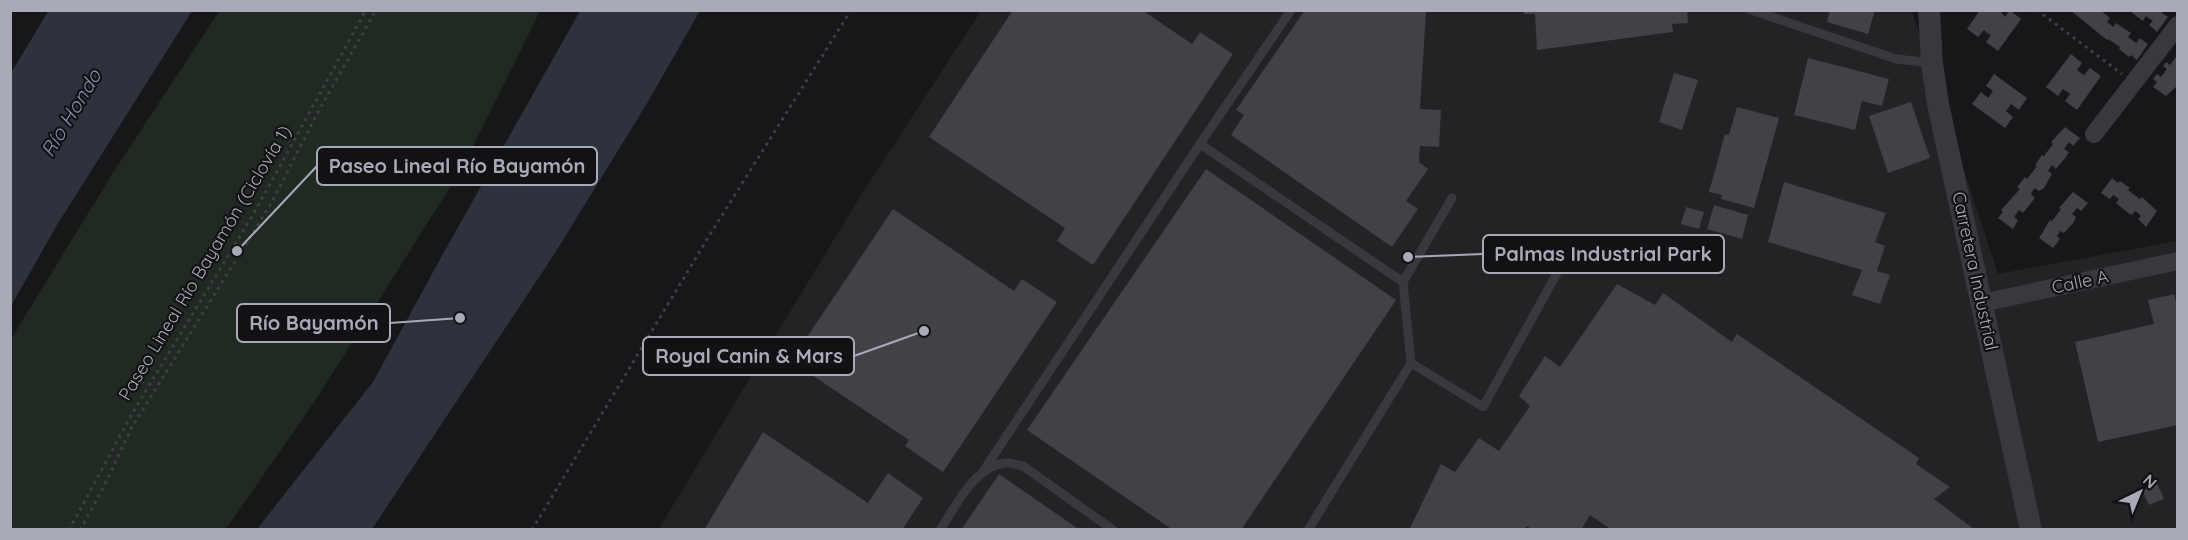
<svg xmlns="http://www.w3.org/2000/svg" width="2188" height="540" font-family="Quicksand,sans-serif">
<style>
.built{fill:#232326}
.green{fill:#212923}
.water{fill:#2d323c}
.building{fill:#414146}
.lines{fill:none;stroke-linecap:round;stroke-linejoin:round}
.path{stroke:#3e3e45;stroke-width:3;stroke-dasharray:3 4.5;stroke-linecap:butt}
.service{stroke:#38383e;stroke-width:9}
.minor{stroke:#38383e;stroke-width:18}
.tertiary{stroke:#38383e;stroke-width:22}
.labels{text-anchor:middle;stroke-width:4.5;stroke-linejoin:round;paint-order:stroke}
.street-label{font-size:18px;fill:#a9aab8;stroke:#121214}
.water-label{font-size:20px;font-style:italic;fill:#8290b2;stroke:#121214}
.leader{fill:none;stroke:#a9aab8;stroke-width:2}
.callout-dot{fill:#a9aab8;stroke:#121214;stroke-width:2}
.callout{fill:#121214;stroke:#a9aab8;stroke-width:2}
.callout-label{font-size:20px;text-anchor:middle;font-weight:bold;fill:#a9aab8}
</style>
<rect width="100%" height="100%" fill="#171719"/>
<polygon class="built" points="981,11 1912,11 1998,274 2177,241 2177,529 658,530 856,203"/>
<polygon class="green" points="220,10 540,11 463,167 317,398 226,529 11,529 11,339 114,171"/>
<g class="water">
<polygon points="49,10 192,11 57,225 11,306 11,73"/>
<polygon points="580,11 700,11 646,105 555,253 372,529 257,529 373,382 444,252"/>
</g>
<g class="building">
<polygon points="1013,10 1142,10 1192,44 1200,32 1233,54 1093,265 1057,241 1065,228 929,137"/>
<polygon points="1305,10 1426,10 1420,109 1441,110 1439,147 1420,146 1419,162 1428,169 1406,201 1418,209 1392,247 1231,135 1244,115 1236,110"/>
<polygon points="1523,10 1687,10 1688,23 1672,24 1673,32 1537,50 1535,14 1524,14"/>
<polygon points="1830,10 1875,10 1868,34 1827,22"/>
<polygon points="1980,10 1999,10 2005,17 2010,10 2021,19 1998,51 1986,42 1991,35 1987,33 1984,30 1978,37 1967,29"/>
<polygon points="2070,10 2100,10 2110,18 2107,22 2111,25 2113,27 2116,23 2131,33 2128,37 2136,43 2140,38 2148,44 2137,60 2131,55 2129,57 2119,49 2120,47 2108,39 2107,40"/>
<polygon points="2132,10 2163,10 2162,13 2168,17 2157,32 2149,25 2153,21 2146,16 2143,21 2131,12"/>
<polygon points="2071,54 2082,63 2077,70 2081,73 2084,75 2090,68 2101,76 2077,110 2065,101 2070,94 2063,89 2058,96 2046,87"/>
<polygon points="2178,54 2178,85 2166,96 2153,87 2157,82 2153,79 2157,74 2161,77 2167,69 2163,66 2166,62 2170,65"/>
<polygon points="1808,58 1889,79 1882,106 1862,101 1855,130 1794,115"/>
<polygon points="1674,73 1698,80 1682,130 1659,122"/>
<polygon points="1994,74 2027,98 2019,110 2011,104 2009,107 2006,111 2013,117 2005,128 1972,104 1981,92 1988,98 1993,91 1986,86"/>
<polygon points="1911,102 1930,158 1888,173 1869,116"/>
<polygon points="1737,107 1779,118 1754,208 1721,199 1722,195 1709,192 1725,134 1729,135"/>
<polygon points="2065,127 2080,138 2073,146 2069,142 2064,149 2069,152 2066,157 2056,169 2052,165 2048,171 2052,174 2044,188 2039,191 2035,188 2033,190 2031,194 2035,198 2023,213 2019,210 2014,217 2018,220 2013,229 1998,218 2003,212 2001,210 2020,189 2017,187 2025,177 2027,179 2037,166 2035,165 2042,155 2044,156 2053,144 2051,142"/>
<polygon points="1206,169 1396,300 1241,530 1173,530 1027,430"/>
<polygon points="2112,178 2118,183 2120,181 2130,188 2128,190 2140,199 2142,197 2157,211 2146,227 2138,219 2141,216 2138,213 2135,211 2132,215 2128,213 2116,203 2119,199 2113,195 2110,199 2101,193"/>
<polygon points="1784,182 1886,213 1875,242 1885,246 1877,271 1890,275 1880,304 1852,295 1862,270 1768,242"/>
<polygon points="2073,192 2088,203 2081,211 2077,208 2072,214 2076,217 2074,222 2064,233 2060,231 2057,236 2060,239 2053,248 2039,238 2050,220 2052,221 2061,209 2059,208"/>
<polygon points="1714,205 1748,215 1742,239 1707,229"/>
<polygon points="1686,207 1704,212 1699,229 1681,224"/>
<polygon points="893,209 1014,291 1022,279 1057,302 943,472 905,446 909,440 791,361"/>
<polygon points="1617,284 1655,305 1663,293 1732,342 1737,334 1919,458 1916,464 1950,487 1934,499 1975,530 1612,530 1590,515 1581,530 1533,530 1527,526 1524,530 1409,530 1441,464 1455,472 1479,438 1499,451 1530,406 1519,396 1545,356 1560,367"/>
<polygon points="2174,294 2178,309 2178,425 2098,442 2075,342 2154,324 2148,300"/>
<polygon points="763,432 868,503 888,473 923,498 902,530 704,530"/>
<polygon points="999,474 1080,530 961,530"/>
<polygon points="2157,483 2164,499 2149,505 2142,490"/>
</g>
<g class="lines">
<g class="path">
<polyline points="2037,10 2122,74"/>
<polyline points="69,530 133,412 254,213 366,10"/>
<polyline points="80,530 103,488 132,427 272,202 318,112 376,10"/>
<polyline points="532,530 709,236 851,10"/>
</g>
<g class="service">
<polyline points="1751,10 1896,59 1932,63"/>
<polyline points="1200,144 1291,10"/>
<polyline points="1403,282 1452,198"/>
<polyline points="1411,363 1483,407 1561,266"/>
<polyline points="984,470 1200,144 1403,282 1411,363 1308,530"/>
<path d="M940,530C956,506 973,468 1004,463C1010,462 1017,465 1023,466L1113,530"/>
</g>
<g class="minor">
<polyline points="2094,134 2178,25"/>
<polyline points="1982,303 2178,261"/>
</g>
<polyline class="tertiary" points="1929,10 1932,63 1938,104 2031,530"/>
</g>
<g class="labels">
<g class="street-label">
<text transform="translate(205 263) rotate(-59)" y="6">Paseo Lineal Río Bayamón (Ciclovía 1)</text>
<text transform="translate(1975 271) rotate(78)" y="6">Carretera Industrial</text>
<text transform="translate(2080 282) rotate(-12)" y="6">Calle A</text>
</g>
<g class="water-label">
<text transform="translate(71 113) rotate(-59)" y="7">Río Hondo</text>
</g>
</g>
<path class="leader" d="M237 251L317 166M1408 257L1483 254M460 318L390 323M924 331L854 356"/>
<g class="callout-dot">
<circle cx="237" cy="251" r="6"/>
<circle cx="1408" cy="257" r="6"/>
<circle cx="460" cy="318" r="6"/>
<circle cx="924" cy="331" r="6"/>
</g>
<g class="callout">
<rect x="317" y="147" width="280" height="38" rx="6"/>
<rect x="1483" y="235" width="241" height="38" rx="6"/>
<rect x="237" y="304" width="153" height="38" rx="6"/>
<rect x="643" y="337" width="211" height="38" rx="6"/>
</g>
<g class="callout-label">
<text x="457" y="173">Paseo Lineal Río Bayamón</text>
<text x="1603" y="261">Palmas Industrial Park</text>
<text x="314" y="330">Río Bayamón</text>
<text x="749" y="363">Royal Canin &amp; Mars</text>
</g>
<rect width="2188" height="540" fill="none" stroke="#a9aab8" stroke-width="24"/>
<g transform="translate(2140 492) rotate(43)" stroke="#121214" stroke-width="4.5" paint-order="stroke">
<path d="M0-4.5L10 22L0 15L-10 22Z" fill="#a9aab8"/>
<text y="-9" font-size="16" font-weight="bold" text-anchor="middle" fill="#a9aab8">N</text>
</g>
</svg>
